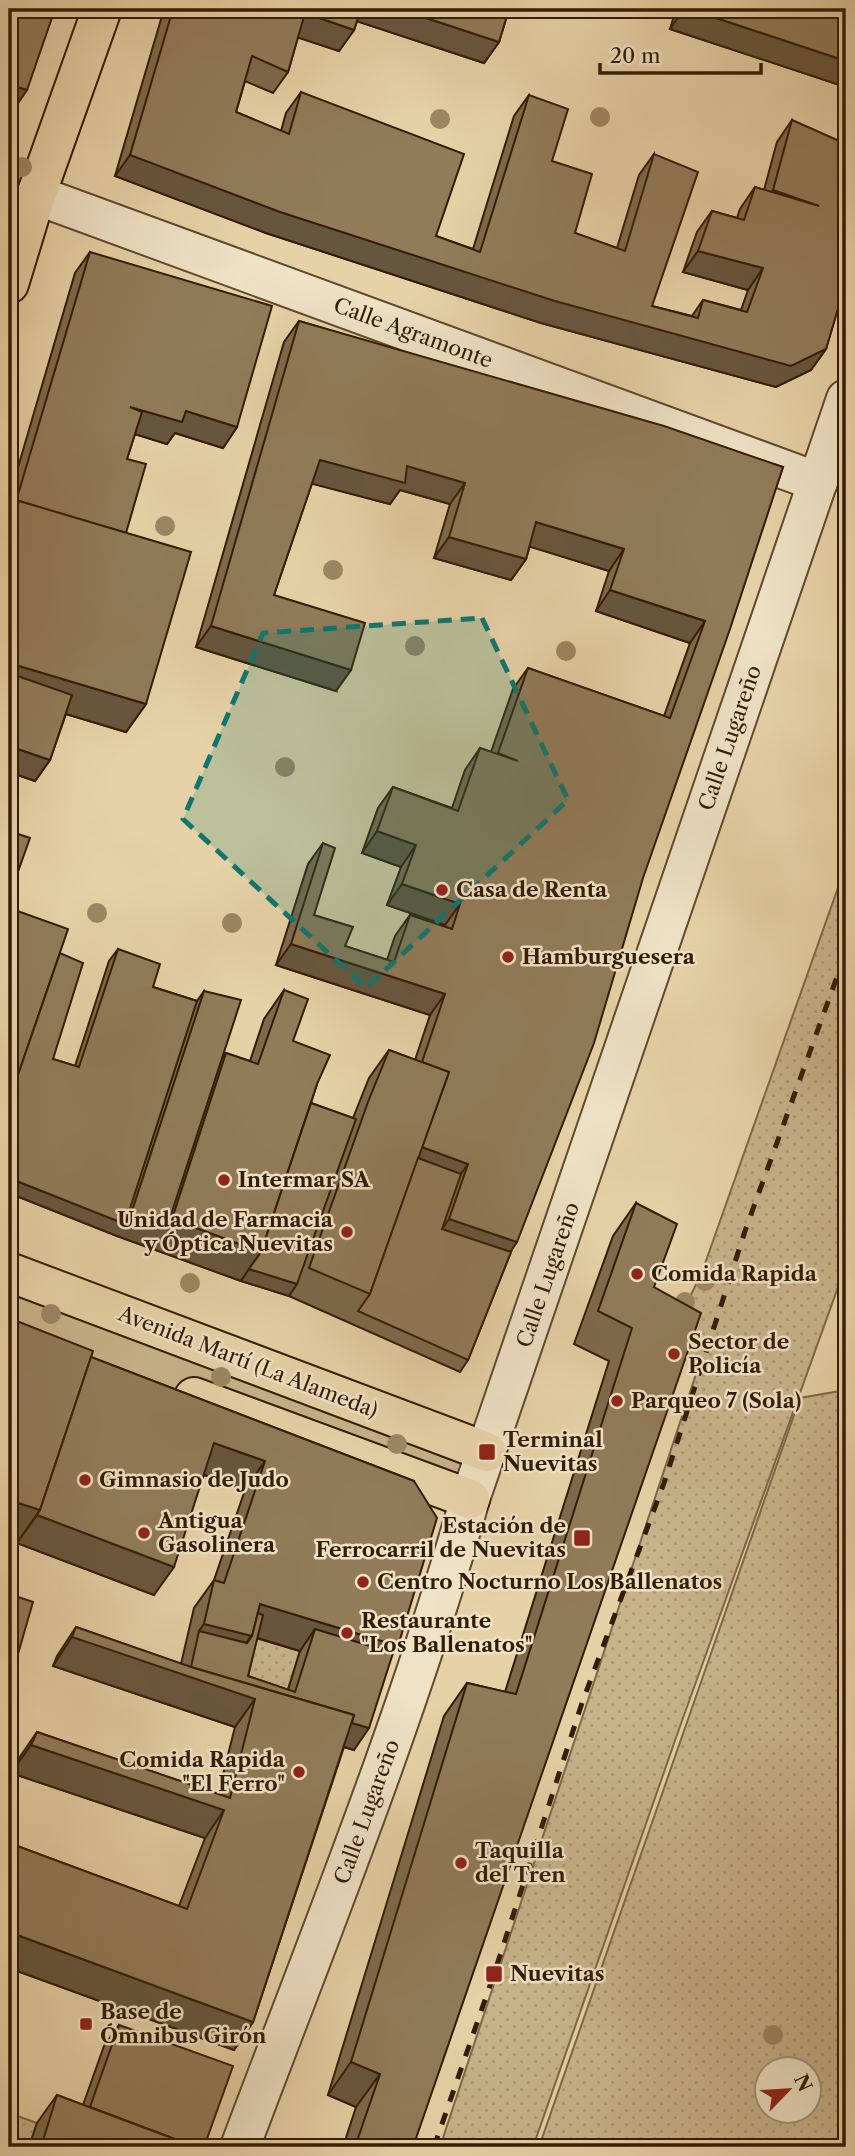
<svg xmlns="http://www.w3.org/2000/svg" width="855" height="2156" font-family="'Libre Caslon Text',serif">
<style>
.grass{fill:url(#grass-dots);stroke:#7e6848;stroke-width:2;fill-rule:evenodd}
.park{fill:#c8b38b;stroke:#7e6848;stroke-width:2}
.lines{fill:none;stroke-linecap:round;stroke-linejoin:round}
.minor-casing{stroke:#604a2e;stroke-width:42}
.major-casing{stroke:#331c05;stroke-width:42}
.minor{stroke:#efe2c6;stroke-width:38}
.major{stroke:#e7d2a7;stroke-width:38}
.rail{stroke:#331c05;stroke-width:5;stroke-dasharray:12 12;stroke-linecap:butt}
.tree{fill:#9d8764}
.wall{fill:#7d6a4d;stroke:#331c05;stroke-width:2;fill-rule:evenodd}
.shaded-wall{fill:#66563e;stroke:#331c05;stroke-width:2}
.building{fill:#917b59;stroke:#331c05;stroke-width:2}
.marked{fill:#0f766e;fill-opacity:0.2;stroke:#0f766e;stroke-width:5;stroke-dasharray:14 9;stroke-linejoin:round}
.poi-dot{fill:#8f2418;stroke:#efe2c6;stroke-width:2.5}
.labels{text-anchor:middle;stroke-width:5;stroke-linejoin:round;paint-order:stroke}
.street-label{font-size:21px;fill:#331c05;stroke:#efe2c6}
.poi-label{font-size:21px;font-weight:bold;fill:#331c05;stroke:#efe2c6;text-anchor:start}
</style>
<defs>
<pattern id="grass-dots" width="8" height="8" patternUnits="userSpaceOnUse" patternTransform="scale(1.75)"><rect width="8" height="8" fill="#c8b38b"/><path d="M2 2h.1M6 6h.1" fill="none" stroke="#ac9976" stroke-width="1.8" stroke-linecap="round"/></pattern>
</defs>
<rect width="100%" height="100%" fill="#e7d2a7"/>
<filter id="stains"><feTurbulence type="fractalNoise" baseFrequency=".00286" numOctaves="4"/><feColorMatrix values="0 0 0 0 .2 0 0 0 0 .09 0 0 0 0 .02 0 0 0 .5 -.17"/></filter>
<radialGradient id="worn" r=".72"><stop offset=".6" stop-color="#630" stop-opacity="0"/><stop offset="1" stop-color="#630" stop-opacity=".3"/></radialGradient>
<g class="grass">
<polygon points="846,865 846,1265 678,1732 533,2147 440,2147 699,1365 668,1342 702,1272"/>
<path d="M846,1390V2147H539L800,1398ZM768,2068H810V2110H768Z"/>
<polygon points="248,1636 300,1651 280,1713 233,1698"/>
<polygon points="9,2113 37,2123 29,2147 9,2147"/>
</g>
<polygon class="park" points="9,1272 487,1452 470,1499 9,1328"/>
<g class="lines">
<defs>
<g id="minor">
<polyline points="36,195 818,482"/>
<path d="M240,2147C321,1932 407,1720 470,1499L846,399"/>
</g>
<g id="major">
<polyline points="9,284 36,195 102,9"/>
<polyline points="9,1272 487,1452"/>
<polyline points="194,1397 470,1499"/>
</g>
</defs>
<use href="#minor" class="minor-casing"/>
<use href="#major" class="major-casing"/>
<use href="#minor" class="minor"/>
<use href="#major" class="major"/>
<polyline class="rail" points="434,2147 494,1974 582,1703 664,1483 745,1231 846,952"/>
</g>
<g class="tree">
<circle cx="600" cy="117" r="10"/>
<circle cx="440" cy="119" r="10"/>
<circle cx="22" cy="167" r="10"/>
<circle cx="165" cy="526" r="10"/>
<circle cx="333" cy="570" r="10"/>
<circle cx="415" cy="646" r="10"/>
<circle cx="566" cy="651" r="10"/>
<circle cx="285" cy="767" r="10"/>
<circle cx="97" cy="913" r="10"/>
<circle cx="232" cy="923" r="10"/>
<circle cx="705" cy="1281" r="10"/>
<circle cx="190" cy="1283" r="10"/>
<circle cx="685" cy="1302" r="10"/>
<circle cx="51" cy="1314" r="10"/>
<circle cx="221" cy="1377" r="10"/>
<circle cx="397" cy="1444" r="10"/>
<circle cx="773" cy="2035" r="10"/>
</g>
<g class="wall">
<polygon points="164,9 509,9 499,42 484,63 357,21 354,30 339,51 298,37 288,72 273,93 245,81 236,112 281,131 286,113 301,92 436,236 473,249 514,116 529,95 552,161 575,233 617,248 639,175 654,154 652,306 692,316 703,300 741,310 748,290 683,272 697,232 712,211 737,218 740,209 755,187 764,190 777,142 792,120 843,290 826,349 811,370 776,387 541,323 266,233 115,176"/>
<polygon points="676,9 846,9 846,87 670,29"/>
<polygon points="90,252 237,427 223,448 175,433 167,444 135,434 127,459 126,533 146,704 126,732 66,714 50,760 35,781 9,772 9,498 75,273"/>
<polygon points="299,321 783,467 511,1252 468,1360 460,1372 289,1296 241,1281 117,1236 9,1193 9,908 60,953 53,1059 75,1066 109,961 118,949 153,987 197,1001 204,991 222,1058 226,1053 250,1061 264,1019 284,990 293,1041 317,1084 311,1103 353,1118 369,1078 389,1050 415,1060 430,1015 276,965 308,864 323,843 314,915 345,946 387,960 395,936 410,915 445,926 445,925 387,905 401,867 362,853 378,808 393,787 452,808 465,770 480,748 491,752 513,689 528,668 664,716 690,643 596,611 609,571 530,546 526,559 511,580 434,558 450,504 400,490 390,504 312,483 274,595 336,691 196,647 284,342"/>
<polygon points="636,1203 654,1287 413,2147 343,2147 356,2107 328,2095 444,1716 467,1683 505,1692 609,1361 574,1344 613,1236"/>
<path d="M9,1318L91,1357L414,1481L398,1646L393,1653L354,1750L344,1747L253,2022L234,2050L9,1968V1843L179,1906L205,1838L11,1773L17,1761L37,1732L218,1794L235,1727L53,1666L57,1656L76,1627L181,1664L194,1608L214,1580L245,1490L204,1475L154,1595L9,1540ZM257,1638L300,1651L288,1690L248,1676Z"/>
<polygon points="119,2025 204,2147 29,2147 37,2123 57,2095 83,2105 104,2046"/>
</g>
<g class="shaded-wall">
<polygon points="357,9 399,9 499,42 484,63 350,19"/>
<polygon points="684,9 689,9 846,61 846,87 670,29"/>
<polygon points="305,13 354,30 339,51 290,35"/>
<polygon points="9,84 27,90 12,112 9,110"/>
<polygon points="130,155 555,301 826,349 811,370 776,387 541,323 266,233 115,176"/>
<polygon points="773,190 819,206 758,211"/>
<polygon points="698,251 763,268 748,290 683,272"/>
<polygon points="130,407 186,411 237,427 223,448 175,433 167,444 115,428"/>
<polygon points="320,460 407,466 465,483 450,504 400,490 390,504 305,482"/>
<polygon points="536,522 624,549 609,571 521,544"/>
<polygon points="449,537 526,559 511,580 434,558"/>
<polygon points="610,590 705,621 690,643 596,611"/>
<polygon points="211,626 351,670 336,691 196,647"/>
<polygon points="9,663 146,704 126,732 9,697"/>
<polygon points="9,746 50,760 35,781 9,772"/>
<polygon points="377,831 416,845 401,867 362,853"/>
<polygon points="402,884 460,904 445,925 387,905"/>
<polygon points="291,944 445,994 430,1015 276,965"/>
<polygon points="419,1146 468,1164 453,1185 408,1169"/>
<polygon points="9,1178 125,1224 131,1214 167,1227 172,1219 261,1252 241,1281 117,1236 9,1193"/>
<polygon points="449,1219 517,1242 502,1264 434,1241"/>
<polygon points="249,1269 297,1284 289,1296 241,1281"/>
<polygon points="214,1443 265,1461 245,1490 194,1471"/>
<polygon points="9,1500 40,1510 17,1543 9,1540"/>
<polygon points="37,1515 174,1567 154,1595 17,1543"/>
<polygon points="260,1604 398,1646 378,1674 315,1629 300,1651 251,1636 232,1664 199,1631 204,1624"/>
<polygon points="72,1637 369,1728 354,1750 250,1719 255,1699 235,1727 53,1666"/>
<polygon points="31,1745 224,1810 205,1838 11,1773"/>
<polygon points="9,1932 253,2022 234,2050 9,1968"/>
<polygon points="351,2062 380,2074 356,2107 328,2095"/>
</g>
<g class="building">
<polygon points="9,9 55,9 27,90 9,84"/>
<polygon points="173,9 361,9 354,30 305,13 288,72 252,56 236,112 289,134 301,92 464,154 436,236 480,252 529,95 568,109 552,161 592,174 575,233 625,251 654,154 698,172 652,306 698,318 703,300 747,312 763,268 698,251 712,211 744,220 755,187 819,206 773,190 792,120 846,144 846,282 826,349 791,366 555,301 280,212 130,155"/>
<polygon points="399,9 509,9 499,42"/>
<polygon points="689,9 846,9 846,61"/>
<polygon points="90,252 272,306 237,427 186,411 182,422 130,407 142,412 127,459 146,464 126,533 19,501 14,508"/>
<polygon points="299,321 664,426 783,467 730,629 643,878 594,1043 517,1242 449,1219 468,1164 422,1147 449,1072 422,1062 445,994 291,944 323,843 335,848 314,915 353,927 345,946 394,962 410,915 452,929 460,904 402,884 416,845 377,831 393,787 458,811 480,748 518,761 498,753 528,668 670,718 705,621 610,590 624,549 536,522 526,559 449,537 465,483 407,466 405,483 320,460 274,595 365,623 351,670 211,626"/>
<polygon points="19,501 191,552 146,704 9,663 9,537"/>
<polygon points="9,673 72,695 50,760 9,746"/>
<polygon points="9,831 30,838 9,897"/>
<polygon points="9,908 68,929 9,1101"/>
<polygon points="118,949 160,964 153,987 197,1001 125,1224 9,1178 9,1101 60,953 83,963 53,1059 79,1067"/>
<polygon points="284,990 308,999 293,1041 330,1055 317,1084 261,1252 172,1219 226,1053 258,1064"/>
<polygon points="204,991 241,1000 167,1227 131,1214"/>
<polygon points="389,1050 449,1072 370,1294 309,1268 368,1102"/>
<polygon points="311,1103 356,1119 297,1284 249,1269 261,1252"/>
<polygon points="418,1158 461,1174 442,1229 511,1252 468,1360 358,1311 370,1294"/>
<polygon points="636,1203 677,1224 654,1287 701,1313 413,2147 355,2147 380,2074 351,2062 467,1683 516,1694 632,1328 598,1311"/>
<polygon points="9,1318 93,1351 40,1510 9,1500"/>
<polygon points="91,1357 414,1481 437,1518 398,1646 260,1604 252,1636 204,1624 214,1580 224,1583 265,1461 214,1443 174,1567 37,1515 40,1510"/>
<polygon points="9,1594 33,1602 9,1685"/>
<polygon points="258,1613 263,1615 248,1676 295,1692 315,1629 393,1653 369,1728 352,1723 354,1715 191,1667 199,1631 247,1643 252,1636"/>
<polygon points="76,1627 194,1668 354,1715 253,2022 9,1932 9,1843 187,1909 224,1810 31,1745 37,1732 230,1798 255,1699 72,1637"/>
<polygon points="119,2025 233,2066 204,2147 196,2147 90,2107"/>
<polygon points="57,2095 196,2147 41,2147"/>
</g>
<path class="marked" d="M482,618L568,800L366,988L183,819L263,633Z"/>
<g class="poi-dot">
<circle cx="442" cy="890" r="7"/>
<circle cx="508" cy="957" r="7"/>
<circle cx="224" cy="1180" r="7"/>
<circle cx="347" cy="1232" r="7"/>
<circle cx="637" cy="1274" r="7"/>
<circle cx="674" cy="1354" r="7"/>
<circle cx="617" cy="1401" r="7"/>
<rect x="478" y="1443" width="18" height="18" rx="3.5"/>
<circle cx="85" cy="1480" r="7"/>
<circle cx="144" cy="1533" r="7"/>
<rect x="573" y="1529" width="18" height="18" rx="3.5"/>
<circle cx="363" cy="1582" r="7"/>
<circle cx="347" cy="1633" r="7"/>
<circle cx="299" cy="1772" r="7"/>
<circle cx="461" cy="1863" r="7"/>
<rect x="485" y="1965" width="18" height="18" rx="3.5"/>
<rect x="79" y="2017" width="14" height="14" rx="3.5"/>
</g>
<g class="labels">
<g class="street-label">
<text transform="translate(413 333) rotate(20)" y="7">Calle Agramonte</text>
<text transform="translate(730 738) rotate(-71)" y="7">Calle Lugareño</text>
<text transform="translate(548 1275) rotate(-71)" y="7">Calle Lugareño</text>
<text transform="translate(248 1362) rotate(21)" y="7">Avenida Martí (La Alameda)</text>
<text transform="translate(367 1812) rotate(-70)" y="7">Calle Lugareño</text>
</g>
<g class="poi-label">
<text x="456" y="897">Casa de Renta</text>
<text x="522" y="964">Hamburguesera</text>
<text x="238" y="1187">Intermar SA</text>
<text x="333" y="1227" text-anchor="end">Unidad de Farmacia<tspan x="333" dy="24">y Óptica Nuevitas</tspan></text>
<text x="651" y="1281">Comida Rapida</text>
<text x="688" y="1349">Sector de<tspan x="688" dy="24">Policía</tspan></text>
<text x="631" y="1408">Parqueo 7 (Sola)</text>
<text x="503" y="1447">Terminal<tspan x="503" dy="24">Nuevitas</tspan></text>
<text x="99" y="1487">Gimnasio de Judo</text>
<text x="158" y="1528">Antigua<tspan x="158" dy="24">Gasolinera</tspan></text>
<text x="566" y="1533" text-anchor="end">Estación de<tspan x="566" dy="24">Ferrocarril de Nuevitas</tspan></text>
<text x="377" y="1589">Centro Nocturno Los Ballenatos</text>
<text x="361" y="1628">Restaurante<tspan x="361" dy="24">"Los Ballenatos"</tspan></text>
<text x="285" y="1767" text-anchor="end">Comida Rapida<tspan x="285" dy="24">"El Ferro"</tspan></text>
<text x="475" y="1858">Taquilla<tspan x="475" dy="24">del Tren</tspan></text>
<text x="510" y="1981">Nuevitas</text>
<text x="100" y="2019">Base de<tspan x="100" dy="24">Ómnibus Girón</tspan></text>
</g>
</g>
<rect width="855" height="2156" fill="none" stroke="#e7d2a7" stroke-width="35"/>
<rect x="10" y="10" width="834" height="2135" fill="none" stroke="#331c05" stroke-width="3.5"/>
<rect x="18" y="18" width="820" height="2121" fill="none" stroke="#331c05" stroke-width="2"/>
<g transform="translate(788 2090) rotate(65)"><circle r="33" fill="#efe2c6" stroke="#a49379" stroke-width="2"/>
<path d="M0-5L12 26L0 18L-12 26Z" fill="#8f2418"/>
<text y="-10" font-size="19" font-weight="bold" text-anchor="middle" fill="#331c05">N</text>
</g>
<path d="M600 63v10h161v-10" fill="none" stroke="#331c05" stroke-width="3.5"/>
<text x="610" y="63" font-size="21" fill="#331c05" stroke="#efe2c6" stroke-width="5" paint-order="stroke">20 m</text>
<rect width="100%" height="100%" filter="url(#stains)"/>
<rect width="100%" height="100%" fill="url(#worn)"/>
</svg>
